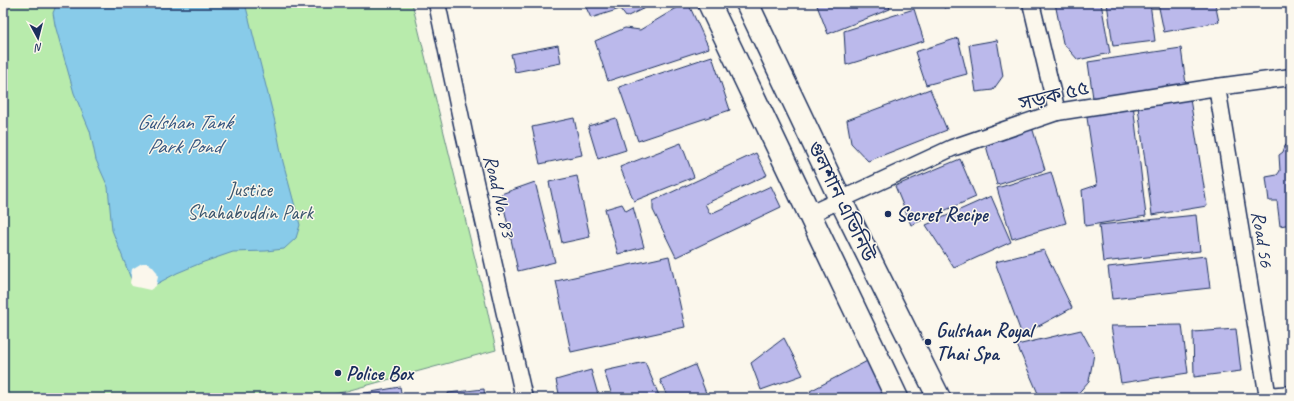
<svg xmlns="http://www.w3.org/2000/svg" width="1294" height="401" font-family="Caveat,'Noto Sans Bengali',sans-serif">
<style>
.green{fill:#b8ebac;stroke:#6a8d85}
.water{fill:#88cbe9;stroke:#5c8db1}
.pier{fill:#fbf7ec}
.building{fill:#bbb9eb;stroke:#1b2f5e}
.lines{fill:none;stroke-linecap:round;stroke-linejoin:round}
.street-casing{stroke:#1b2f5e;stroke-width:19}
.secondary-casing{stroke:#1b2f5e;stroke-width:25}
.street{stroke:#fbf7ec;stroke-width:16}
.secondary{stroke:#fbf7ec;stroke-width:22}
.poi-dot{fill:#1b2f5e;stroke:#fbf7ec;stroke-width:1.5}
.labels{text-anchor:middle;stroke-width:3;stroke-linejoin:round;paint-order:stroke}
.street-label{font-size:20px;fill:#1b2f5e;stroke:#fbf7ec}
.park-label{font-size:20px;fill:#3a556e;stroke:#fbf7ec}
.poi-label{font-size:20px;font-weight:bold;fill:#1b2f5e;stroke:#fbf7ec;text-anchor:start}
.water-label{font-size:21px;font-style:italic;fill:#365681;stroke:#fbf7ec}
</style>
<rect width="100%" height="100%" fill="#fbf7ec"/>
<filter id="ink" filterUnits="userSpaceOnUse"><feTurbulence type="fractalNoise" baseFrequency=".025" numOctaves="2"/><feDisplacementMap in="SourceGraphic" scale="8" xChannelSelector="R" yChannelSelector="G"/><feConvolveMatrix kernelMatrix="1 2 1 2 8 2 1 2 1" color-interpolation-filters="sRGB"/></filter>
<g filter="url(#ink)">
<polygon class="green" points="3,3 412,3 484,295 496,350 321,398 3,398"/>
<polygon class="water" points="57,3 245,3 275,122 283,162 300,225 296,238 284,249 266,251 233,252 201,263 177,273 149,288 133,284 112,230 108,187 96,160 90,131 74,93 55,25 53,13"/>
<polygon class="pier" points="142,263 148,263 152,266 157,272 158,277 156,286 150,290 132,286 130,283 132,269"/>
<g class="building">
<polygon points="584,3 655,3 626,17 620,9 591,18"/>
<polygon points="685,3 688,3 709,48 608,81 595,41 625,28 640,30"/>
<polygon points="816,3 888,3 890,9 828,34"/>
<polygon points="943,3 968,3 944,8"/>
<polygon points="1055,3 1101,3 1110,53 1078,60 1063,43"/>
<polygon points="1107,3 1150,3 1155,41 1113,46"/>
<polygon points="1158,3 1215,3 1219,22 1164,32"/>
<polygon points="914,9 924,41 846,65 844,31"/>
<polygon points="958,38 967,74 926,85 915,52"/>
<polygon points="997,40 1003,76 993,90 976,92 969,45"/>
<polygon points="558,45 561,63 515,72 511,54"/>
<polygon points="1181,48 1186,84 1093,98 1088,62"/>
<polygon points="712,56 730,110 638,141 619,87"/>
<polygon points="930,89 947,130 868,161 851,143 847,120"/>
<polygon points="1190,99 1207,206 1152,215 1138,107"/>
<polygon points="1133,104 1146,216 1085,226 1082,190 1097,185 1086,111"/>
<polygon points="574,118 582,155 540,164 532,127"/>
<polygon points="616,118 626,150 598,159 588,126"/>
<polygon points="1032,127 1045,170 997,185 985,142"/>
<polygon points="1291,140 1291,224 1280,226 1277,201 1269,201 1266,177 1277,175 1280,171 1279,155 1283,152 1285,146"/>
<polygon points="681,143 694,177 634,201 620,167"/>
<polygon points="756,153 767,175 705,204 710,214 771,186 781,207 676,257 653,210 653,201"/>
<polygon points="960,159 976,197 911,225 895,186"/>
<polygon points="1051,172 1066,223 1012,239 997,188"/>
<polygon points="577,176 590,237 562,243 549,182"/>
<polygon points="535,182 555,262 518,271 501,194"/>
<polygon points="991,196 1011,242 954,268 926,225"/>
<polygon points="622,204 626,211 633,207 644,247 618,254 605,209"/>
<polygon points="1196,215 1200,251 1103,262 1099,225"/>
<polygon points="1044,250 1072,308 1022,335 995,262"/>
<polygon points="669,256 685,327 571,352 556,281"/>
<polygon points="1206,256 1210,288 1112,299 1108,267"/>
<polygon points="1182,325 1188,373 1121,383 1111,326"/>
<polygon points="1236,329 1241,371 1194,377 1193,332"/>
<polygon points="1081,330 1094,354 1089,381 1074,398 1040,398 1017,345"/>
<polygon points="784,338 803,375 761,390 751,363"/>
<polygon points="873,358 892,398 813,398 810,391"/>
<polygon points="645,362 660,398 613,398 604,371"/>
<polygon points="695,365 708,398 668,398 660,380"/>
<polygon points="591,370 599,398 560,398 556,380"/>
<polygon points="400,387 402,398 348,398 348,396"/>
<polygon points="484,389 485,398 449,398 448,393"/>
<polygon points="799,393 802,398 789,398"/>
</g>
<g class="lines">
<defs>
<g id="street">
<polyline points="437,3 464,133 524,398"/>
<polyline points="1031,3 1057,112"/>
<polyline points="1217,87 1268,398"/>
<polyline points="810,214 952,148 1057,112 1217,87 1291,77"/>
<polyline points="1268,396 1291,394"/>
</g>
<g id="secondary">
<polyline points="709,3 897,398"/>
<polyline points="747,3 841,201 939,398"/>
</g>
</defs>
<use href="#street" class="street-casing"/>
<use href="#secondary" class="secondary-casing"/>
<use href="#street" class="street"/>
<use href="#secondary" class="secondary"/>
</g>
</g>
<g class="poi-dot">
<circle cx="888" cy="214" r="4"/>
<circle cx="928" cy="342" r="4"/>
<circle cx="338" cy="373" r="4"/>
</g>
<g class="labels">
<g class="street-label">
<text transform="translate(1054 95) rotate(-14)" y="7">সড়ক ৫৫</text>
<text transform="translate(500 196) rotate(77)" y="7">Road No. 83</text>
<text transform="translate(842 201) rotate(64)" y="7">গুলশান এভিনিউ</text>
<text transform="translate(1263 239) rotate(81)" y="7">Road 56</text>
</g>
<g class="park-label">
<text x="250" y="196">Justice<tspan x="250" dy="23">Shahabuddin Park</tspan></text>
</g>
<g class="poi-label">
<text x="896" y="221">Secret Recipe</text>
<text x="936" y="337">Gulshan Royal<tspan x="936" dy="23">Thai Spa</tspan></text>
<text x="346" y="380">Police Box</text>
</g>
<g class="water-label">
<text x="184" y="129">Gulshan Tank<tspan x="184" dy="24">Park Pond</tspan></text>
</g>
</g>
<rect width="1294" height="401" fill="none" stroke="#fbf7ec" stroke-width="16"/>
<rect x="8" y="8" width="1278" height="385" fill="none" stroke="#1b2f5e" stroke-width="1.5" filter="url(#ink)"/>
<g transform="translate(38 38) rotate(173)" stroke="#fbf7ec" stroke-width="3" paint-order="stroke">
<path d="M0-3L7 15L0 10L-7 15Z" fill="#1b2f5e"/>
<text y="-6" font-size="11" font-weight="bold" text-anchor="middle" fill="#1b2f5e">N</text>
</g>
</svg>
